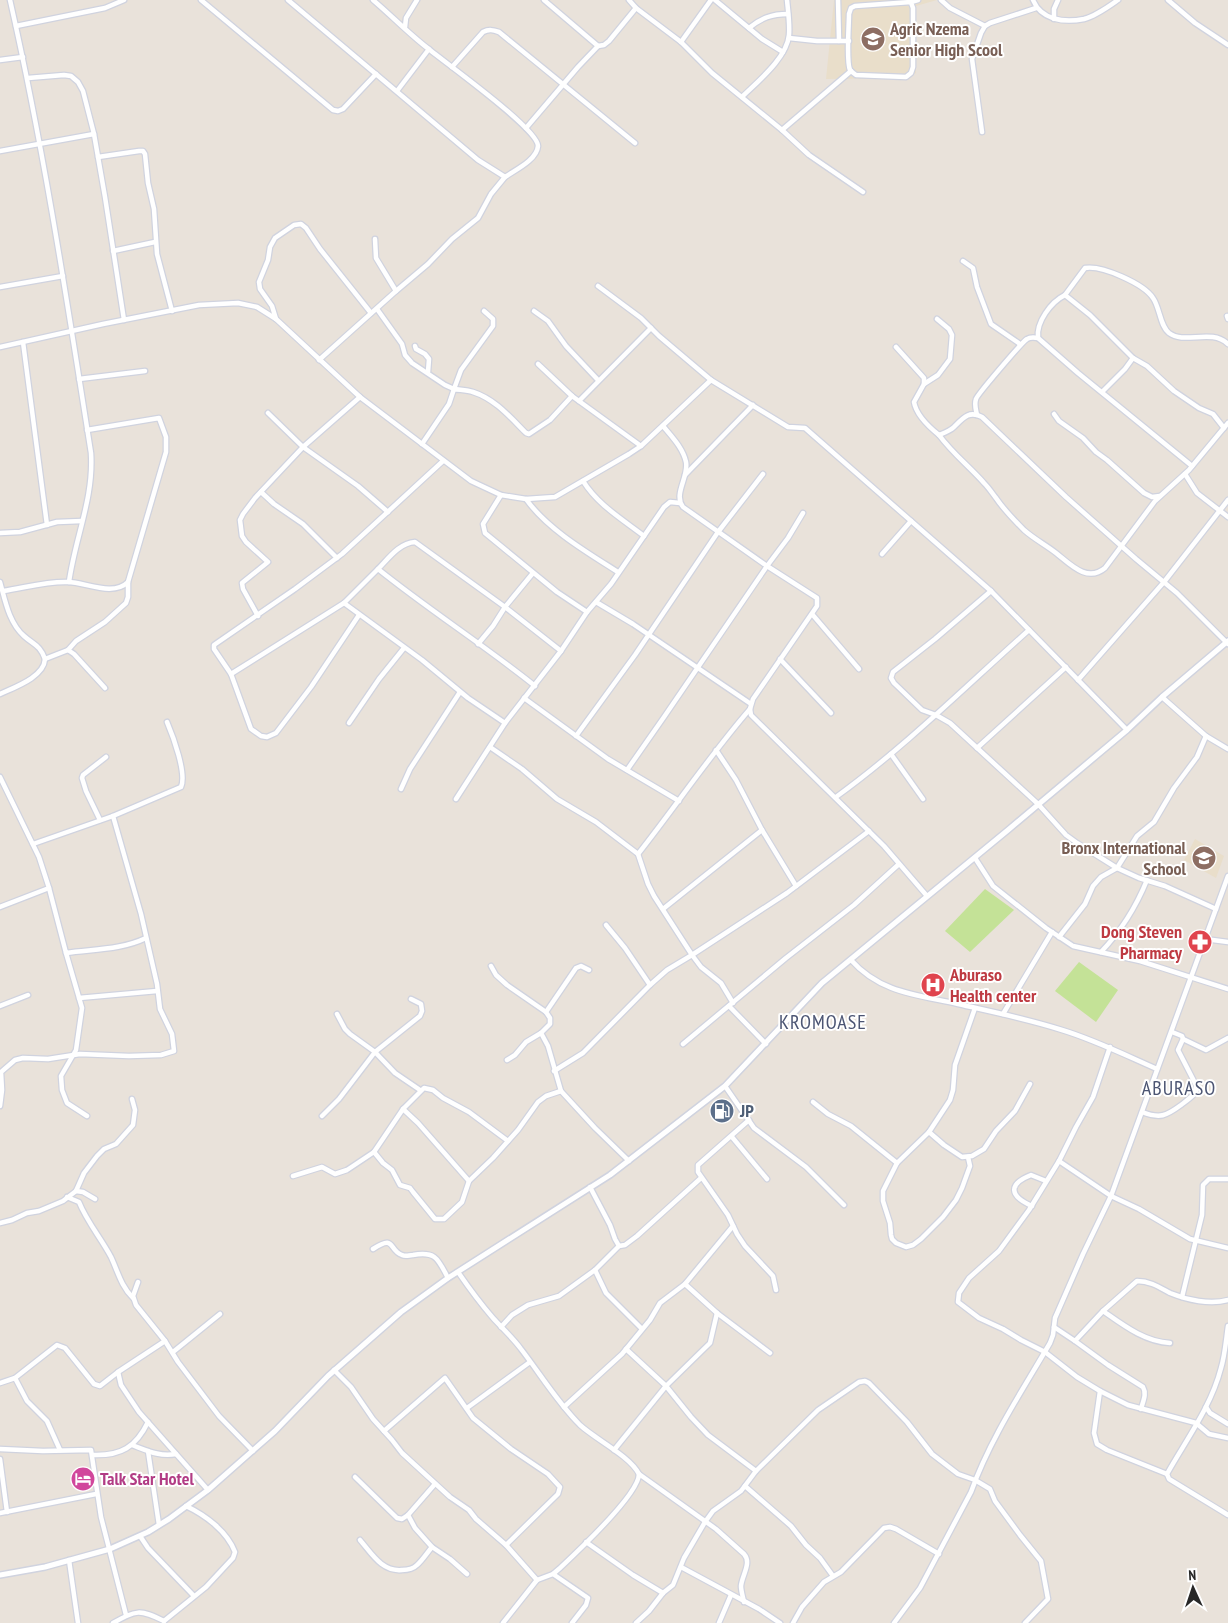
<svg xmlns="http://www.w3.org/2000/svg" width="1228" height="1623" font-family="'PT Sans Narrow',sans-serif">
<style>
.education{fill:#e9deca}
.pitch{fill:#c4e297}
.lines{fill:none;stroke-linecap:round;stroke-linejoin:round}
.minor-casing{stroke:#d0d3df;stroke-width:7}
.tertiary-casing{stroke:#d0d3df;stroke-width:8}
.minor{stroke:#fff;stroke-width:4.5}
.tertiary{stroke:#fff;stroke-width:5}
.labels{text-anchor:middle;stroke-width:4;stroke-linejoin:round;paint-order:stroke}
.education-label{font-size:18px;font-weight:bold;fill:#785e54;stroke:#fff;text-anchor:start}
.health-label{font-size:18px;font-weight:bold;fill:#be3a42;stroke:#fff;text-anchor:end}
.service-label{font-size:18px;font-weight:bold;fill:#4e5e75;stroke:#fff;text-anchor:start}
.hotel-label{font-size:18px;font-weight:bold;fill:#b23c85;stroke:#fff;text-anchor:start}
.quarter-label{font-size:20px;letter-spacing:1px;fill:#4c5573;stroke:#fff}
</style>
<rect width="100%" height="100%" fill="#e9e2da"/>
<g class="education">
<polygon points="834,0 937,0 916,6 916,73 905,78 826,79"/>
<polygon points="1195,839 1224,856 1216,878 1184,860"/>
</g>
<g class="pitch">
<polygon points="985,889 1014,910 970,952 945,931"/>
<polygon points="1079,962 1118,990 1096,1022 1055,991"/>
</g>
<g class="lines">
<defs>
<g id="minor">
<path d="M10,0C44,150 67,301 91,453C94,498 75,538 69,582"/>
<polyline points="201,0 333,110 338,111 343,109 376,74"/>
<path d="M288,0L478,160L505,177C515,170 537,160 538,146C538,129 447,64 430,50C410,35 392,16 373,0"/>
<polyline points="629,0 636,8 681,42 712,73 782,130 809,155 863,192"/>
<polyline points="715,0 762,39 783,52"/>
<polyline points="838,0 839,41"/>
<path d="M910,0C911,3 912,5 913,8V67L911,73L906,77L856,75C853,73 852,72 850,70C846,61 849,25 849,14L851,8L855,6L911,2L918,0"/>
<polyline points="941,0 950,8 985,26"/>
<path d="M1033,0C1041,20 1064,23 1084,19C1096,16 1108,7 1118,0"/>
<polyline points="1168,0 1195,23 1228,45"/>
<polyline points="1054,19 1054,9 1058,0"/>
<polyline points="16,26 105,8 124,0"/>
<polyline points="405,27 406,18 417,0"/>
<path d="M749,28C761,18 772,14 788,14"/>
<polyline points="789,38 817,41 849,41"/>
<polyline points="681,42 711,0"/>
<polyline points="598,46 604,45 609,41 636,8"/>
<polyline points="0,60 23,57"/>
<path d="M452,67L483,32C489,29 493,30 499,32L635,143"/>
<polyline points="28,78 64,75 71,76 78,82 83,91 94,134 105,197 124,320"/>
<polyline points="397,91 429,49"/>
<path d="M742,97C757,82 787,58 789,35C790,24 788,11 787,0"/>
<polyline points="526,128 578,67 598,46 544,0"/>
<polyline points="782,130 851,71"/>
<polyline points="982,132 972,59 981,33 985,26 990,23 1036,8"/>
<polyline points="0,151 94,134"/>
<polyline points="98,157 139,151 143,151 145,154 148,183 154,209 157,254 172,311"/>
<polyline points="113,251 155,242"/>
<polyline points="963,261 973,268 977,287 991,324 1020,344"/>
<polyline points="598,286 641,318 659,336 711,380 788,427 805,428 991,591 1127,730"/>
<polyline points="0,287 63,276"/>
<polyline points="396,291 428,264 452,239 478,218 491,194 505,177"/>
<path d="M1065,295L1085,268C1102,265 1144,284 1153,298C1160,308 1160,326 1169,333C1185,345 1211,328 1228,344"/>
<polyline points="377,309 402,344 405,355 412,363 445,385 454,389 461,370 493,326 493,319 484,311"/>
<polyline points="534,311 548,321 566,346 598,380"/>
<polyline points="1227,316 1228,319"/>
<polyline points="276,319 272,306 260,289 259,282 268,260 270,247 275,238 294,225 301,224 306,228 320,249 371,313"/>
<path d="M1038,338C1036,322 1051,302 1065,295L1090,315L1133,358"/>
<polyline points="23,342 47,525"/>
<polyline points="415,346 416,349 425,354 429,359 428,372"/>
<polyline points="0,347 103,324 199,305 238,303 257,307 276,319 360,397 471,481 501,495 526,499 555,497 629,454 641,446 711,380"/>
<path d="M896,347L924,378V384L914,402C916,414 929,427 939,435C944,433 950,431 954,427C963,418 969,410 982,417L1066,497L1136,559L1177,593L1228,644"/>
<polyline points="319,360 396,291 376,258 375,239"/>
<polyline points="538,364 572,396 641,446"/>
<polyline points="79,379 145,371"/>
<polyline points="924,384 938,375 950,359 952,335 949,329 937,319"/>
<polyline points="1102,392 1125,369 1133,358 1147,366 1174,391 1199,408 1213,414 1224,428"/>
<polyline points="579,401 651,328"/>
<polyline points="268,413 303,447 358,486 388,512"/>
<polyline points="1054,414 1059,421 1083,438 1096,452 1107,460 1144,493 1152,497 1160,496"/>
<path d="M977,415C976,410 974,405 976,399C977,395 1022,342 1027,339C1030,337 1033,337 1038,338L1078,373L1192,466"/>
<path d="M663,426C672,437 683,448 686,462C689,477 673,494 683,507L767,566L817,598V606L753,699L750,709L751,715L884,846L927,896"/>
<path d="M939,435C953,454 969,466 984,483C989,488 992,493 996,498C1004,510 1014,520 1024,530C1034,539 1046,545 1056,553C1070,564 1087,583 1105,568L1155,501L1189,470L1228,423"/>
<path d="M422,444L449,404L454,389C460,390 467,390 473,392C495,399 510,417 526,433L529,434L550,420L572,396"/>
<polyline points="1185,474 1197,493 1228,517"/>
<polyline points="685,475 753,405"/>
<path d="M583,481C598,505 622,519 644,536"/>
<polyline points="261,492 274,504 303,524 337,558"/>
<polyline points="501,495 483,524 485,533 557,592 587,612"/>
<path d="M526,499C547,529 588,553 618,572"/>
<polyline points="0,533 20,532 57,522 82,521"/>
<polyline points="882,554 911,521"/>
<path d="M378,569C388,559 399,543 415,542L505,607L561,651"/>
<path d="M0,582C5,600 9,623 24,636C34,645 40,645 45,659"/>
<path d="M3,591C24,588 47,581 68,582C85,582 113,597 128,582L166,452V437L159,418L87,430"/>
<polyline points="991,591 935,639 893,672 891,678 894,683 922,710 936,715 950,723 1038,804 1066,835 1077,843 1117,868 1139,878 1165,886 1216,909"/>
<polyline points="596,602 633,624 751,704"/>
<polyline points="344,603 422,660 468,698 505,723"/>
<polyline points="812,614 859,669"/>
<polyline points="359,615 311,687 276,733 267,737 261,736 251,729 231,674 214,649 214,645 295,589 342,554 443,461"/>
<polyline points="258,616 243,589 242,583 268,562 246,542 242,536 240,520 243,514 255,498 303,447 360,397"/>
<polyline points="478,644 493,626 505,607 533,573"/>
<polyline points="68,650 76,641 105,622 126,603 128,597 128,582"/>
<polyline points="45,659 68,650 74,654 105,688"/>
<polyline points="780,659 831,713"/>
<path d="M231,674L344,603L378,569C429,610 484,645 535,686"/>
<polyline points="1078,680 1164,582 1228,500"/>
<path d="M0,694C15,687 44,677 45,659"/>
<polyline points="1162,697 1206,736 1228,749"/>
<polyline points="524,698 608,759 679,801"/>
<polyline points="349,723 379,679 404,648"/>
<polyline points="576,736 635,655 718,532 763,474"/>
<polyline points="490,747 522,769 557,799 596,822 638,854 648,884 654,896 692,955 787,893 869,831"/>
<polyline points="977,748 1066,667"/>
<polyline points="716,750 736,780 762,830 796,886"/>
<polyline points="891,754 923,799"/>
<polyline points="627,770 664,717 767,566 788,538 803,513"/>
<polyline points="0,777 39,857 49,888 0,907"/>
<polyline points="401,789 410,769 460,692"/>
<path d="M836,797C905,747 965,687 1029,630"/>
<polyline points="456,799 505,723 561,651 587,612 611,584 664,507 670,502 680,503"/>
<polyline points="100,820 86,791 82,778 83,775 106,757"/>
<path d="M33,844L113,816L181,787C187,774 173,736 167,722"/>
<path d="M638,854C676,806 710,755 750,709"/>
<polyline points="975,858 993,886 1046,928 1073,946 1140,961 1228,989"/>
<path d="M49,888L66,953C93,949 121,950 146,938"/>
<polyline points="663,909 762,830"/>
<polyline points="606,925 625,948 650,985"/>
<polyline points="1059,937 1085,904 1093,886 1101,877 1117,868 1137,836 1154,822 1174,788 1197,757 1206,736"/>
<polyline points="1205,939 1228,942"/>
<path d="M1101,952C1121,931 1136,907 1147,880"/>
<polyline points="66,953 82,1008 76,1050 61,1076 62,1090 67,1103 87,1116"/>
<path d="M851,960C880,993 918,995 958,1004C993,1012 1028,1019 1062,1030C1095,1040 1125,1055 1157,1069"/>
<polyline points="491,966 496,975 507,985 546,1012"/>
<polyline points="589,970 581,966 576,968 546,1012 550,1018 550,1024 541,1033 548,1046 561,1091 595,1128 629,1161"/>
<polyline points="79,998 157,991"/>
<polyline points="0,1006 28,995"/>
<polyline points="729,1006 766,1044"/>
<polyline points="337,1014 345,1029 350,1034 375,1052 395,1073 420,1090"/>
<polyline points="1003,1014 1052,932"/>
<polyline points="1183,1039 1206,1050 1228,1038"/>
<polyline points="683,1044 786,958 854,905 899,864"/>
<polyline points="1110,1047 1093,1097 1076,1127 1059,1161 1029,1210 999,1251 969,1278 959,1293 958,1302 979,1318 1003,1329 1021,1340 1045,1352 1077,1377 1100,1391 1128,1405 1196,1423 1209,1434 1228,1438"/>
<polyline points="507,1060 515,1055 526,1042 541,1033"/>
<polyline points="554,1071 583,1053 650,985 667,970 692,955 701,967 721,983 733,1003"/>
<polyline points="725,1086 754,1128 806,1167 844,1205"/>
<polyline points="813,1102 828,1114 851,1126 897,1163"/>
<polyline points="0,1106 2,1090 1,1072 15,1060 23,1058 48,1059 80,1054 129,1056 161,1055 174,1051 172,1034 160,1009 157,984 141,914 113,816"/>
<polyline points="403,1109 418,1123 469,1181"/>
<path d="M1142,1112C1160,1119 1166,1116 1181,1105C1186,1101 1192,1097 1196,1092V1085L1178,1050L1183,1039L1182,1036L1172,1032"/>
<polyline points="322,1116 339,1099 375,1052 420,1016 422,1011 421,1004 411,999"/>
<polyline points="749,1120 698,1165 698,1172 728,1215 737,1234 745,1246 773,1276 776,1290"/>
<polyline points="929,1132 944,1145 962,1157 972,1156 984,1149 996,1131 1015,1111 1030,1084"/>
<polyline points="732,1137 767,1179"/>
<polyline points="374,1152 383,1163 392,1170 400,1185 410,1188 413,1192 435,1219 444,1219 462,1202 469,1181 493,1158 518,1130 538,1102 546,1096 561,1091"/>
<polyline points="968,1157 970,1166 962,1188 956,1200 943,1217 921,1239 913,1245 906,1247 896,1243 892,1239 891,1235 890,1223 883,1201 883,1191 897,1163 929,1132 950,1100 953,1090 955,1065 975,1008"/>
<polyline points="1059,1161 1111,1196 1139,1209 1190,1239 1228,1248"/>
<polyline points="293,1176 322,1167 335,1174 347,1170 374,1152 403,1109 424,1088 433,1090 443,1098 469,1112 508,1141"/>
<polyline points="590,1187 610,1225 615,1239 619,1246"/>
<polyline points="76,1191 84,1173 97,1156 104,1149 116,1144 133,1125 135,1110 132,1099"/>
<path d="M67,1197L79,1202C87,1222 101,1238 111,1257C118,1272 121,1286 133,1298"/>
<path d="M1032,1206C1009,1196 1008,1184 1031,1175L1046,1181"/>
<polyline points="0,1223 12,1220 27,1213 39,1211 63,1201 76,1191 83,1192 95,1199"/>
<path d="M373,1249C396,1234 388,1250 402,1255C406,1257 409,1255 413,1255C436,1251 438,1259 448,1278"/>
<polyline points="595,1270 606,1293 642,1329"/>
<path d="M458,1272C469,1288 480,1303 493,1318C502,1328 513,1338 521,1349C541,1375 557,1402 580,1425C595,1439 630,1456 639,1474C639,1494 576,1553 560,1568L553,1574L537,1580L503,1623"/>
<polyline points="138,1282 133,1296 136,1305 165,1341 178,1362 219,1416 253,1451"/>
<polyline points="685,1284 717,1313 770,1353"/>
<polyline points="1182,1297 1202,1215 1203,1185 1209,1179 1228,1179"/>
<path d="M1103,1311C1123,1325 1145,1342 1170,1343"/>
<path d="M1228,1326C1226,1340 1225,1355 1221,1368C1211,1407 1186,1440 1167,1474L1169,1479L1228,1515"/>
<polyline points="501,1327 512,1315 528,1305 559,1296 595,1270 619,1246 625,1245 637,1236 701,1178"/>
<path d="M1054,1327L1075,1341L1103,1311L1137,1281C1150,1281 1159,1287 1170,1293C1187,1300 1210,1305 1228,1300"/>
<path d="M1075,1341L1108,1365L1143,1387C1147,1394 1143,1401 1141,1409"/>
<polyline points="626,1349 666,1386 691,1417 708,1435 756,1471 741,1491 713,1511 705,1522 684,1558 673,1585 663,1593 649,1611 636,1623"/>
<polyline points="173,1352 220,1314"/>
<polyline points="334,1370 351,1387 373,1419 392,1440 402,1453 450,1497 469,1510 476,1519 506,1545 537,1580"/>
<polyline points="118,1372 121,1385 139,1412 208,1490"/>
<polyline points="15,1378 27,1401 47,1421 60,1450"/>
<polyline points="0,1383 15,1378 57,1345 65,1348 94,1384 100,1386 118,1372 165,1341"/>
<polyline points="1100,1391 1094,1433 1097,1444 1107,1450 1167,1474"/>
<polyline points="564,1407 622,1354 650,1320 660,1303 685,1284 733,1226"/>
<polyline points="1206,1407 1210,1413 1228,1424"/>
<polyline points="467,1408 530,1362"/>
<polyline points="384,1431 445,1378 473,1418 511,1449 548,1474 560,1487 558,1494 506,1545"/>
<path d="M132,1445C148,1451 160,1457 176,1454"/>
<polyline points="0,1449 43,1451 91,1450 101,1517 126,1615"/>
<polyline points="614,1450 666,1386 710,1343 717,1313"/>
<polyline points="148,1451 159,1525"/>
<path d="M93,1455C121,1456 136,1447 148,1422"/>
<polyline points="0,1459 7,1512"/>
<polyline points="756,1471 818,1410 859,1382 865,1381 869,1383 907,1422 932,1454 958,1474 975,1480 990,1489 995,1501 1020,1535 1041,1561 1048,1599 1025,1623"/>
<path d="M639,1474L716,1529L744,1554C752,1563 742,1575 741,1586C741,1591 743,1597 744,1602"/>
<polyline points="355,1477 397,1518 402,1519 408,1515"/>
<polyline points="435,1484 408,1515 415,1528 432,1547 450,1559 467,1574"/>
<polyline points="745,1486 791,1526 806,1545 820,1558 833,1576"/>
<polyline points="0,1513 96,1494"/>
<polyline points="140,1536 148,1548 194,1596"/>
<path d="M360,1540C372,1554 382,1572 402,1570C407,1570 413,1569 417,1565C422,1561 427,1553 432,1547"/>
<polyline points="586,1542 633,1575 663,1593"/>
<polyline points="69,1560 78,1623"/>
<polyline points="681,1567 759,1609 780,1623"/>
<polyline points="553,1574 588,1598 586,1605 572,1623"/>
<path d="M164,1621L206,1587L233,1558L235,1552C227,1531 205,1515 186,1506"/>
<path d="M113,1623C137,1610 139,1609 164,1621"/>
<polyline points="719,1623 731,1595"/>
<polyline points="793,1623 802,1607 824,1582 841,1572 884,1528 890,1527 896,1529 939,1554"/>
<path d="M894,1623L920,1588L971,1492C990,1439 1022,1391 1050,1343L1053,1335L1055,1318L1083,1254L1111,1196L1228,876"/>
</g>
<polyline id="tertiary" points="0,1575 45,1567 110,1549 148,1532 169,1519 208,1490 275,1431 328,1376 401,1312 448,1278 610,1175 725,1086 822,983 1008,830 1127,730 1162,697 1228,641"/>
</defs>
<use href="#minor" class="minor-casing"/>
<use href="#tertiary" class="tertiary-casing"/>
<use href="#minor" class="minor"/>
<use href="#tertiary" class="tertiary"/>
</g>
<defs>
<symbol id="school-disc" viewBox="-11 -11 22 22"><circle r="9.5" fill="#8d6e63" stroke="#fff"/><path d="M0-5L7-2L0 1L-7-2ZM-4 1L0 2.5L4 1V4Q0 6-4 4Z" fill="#fff"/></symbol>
<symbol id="pharmacy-disc" viewBox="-11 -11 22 22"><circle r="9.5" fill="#e0444e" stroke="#fff"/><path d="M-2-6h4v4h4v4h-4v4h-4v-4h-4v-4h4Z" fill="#fff"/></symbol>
<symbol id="hospital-disc" viewBox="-11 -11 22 22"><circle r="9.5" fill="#e0444e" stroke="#fff"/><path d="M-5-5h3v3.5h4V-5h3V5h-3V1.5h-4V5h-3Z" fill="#fff"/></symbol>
<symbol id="fuel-disc" viewBox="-11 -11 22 22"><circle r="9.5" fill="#5c6f8a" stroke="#fff"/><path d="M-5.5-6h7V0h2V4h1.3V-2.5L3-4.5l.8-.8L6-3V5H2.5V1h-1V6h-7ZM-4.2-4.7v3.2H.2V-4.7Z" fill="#fff"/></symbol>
<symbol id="hotel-disc" viewBox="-11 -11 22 22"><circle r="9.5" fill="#d1479c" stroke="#fff"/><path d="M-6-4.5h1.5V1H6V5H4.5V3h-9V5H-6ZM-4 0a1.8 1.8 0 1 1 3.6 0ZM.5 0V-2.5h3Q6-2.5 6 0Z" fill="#fff"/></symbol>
</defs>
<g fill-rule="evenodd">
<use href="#school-disc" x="859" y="25" width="28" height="28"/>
<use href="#school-disc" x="1190" y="844" width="28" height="28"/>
<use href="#pharmacy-disc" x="1186" y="928" width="28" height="28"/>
<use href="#hospital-disc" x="919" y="971" width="28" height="28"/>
<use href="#fuel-disc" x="708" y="1097" width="28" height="28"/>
<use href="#hotel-disc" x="69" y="1465" width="28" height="28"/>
</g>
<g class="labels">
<g class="education-label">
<text x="890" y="35">Agric Nzema<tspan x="890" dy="21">Senior High Scool</tspan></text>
<text x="1186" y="854" text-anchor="end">Bronx International<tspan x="1186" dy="21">School</tspan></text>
</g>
<g class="health-label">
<text x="1182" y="938">Dong Steven<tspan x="1182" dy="21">Pharmacy</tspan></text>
<text x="950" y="981" text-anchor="start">Aburaso<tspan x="950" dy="21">Health center</tspan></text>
</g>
<g class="service-label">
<text x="740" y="1117">JP</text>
</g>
<g class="hotel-label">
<text x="100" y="1485">Talk Star Hotel</text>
</g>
<g class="quarter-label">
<text x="823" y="1029">KROMOASE</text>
<text x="1179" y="1095">ABURASO</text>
</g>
</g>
<g transform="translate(1193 1588) rotate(357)" stroke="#ffffff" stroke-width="4" paint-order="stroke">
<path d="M0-4L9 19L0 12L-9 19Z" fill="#272727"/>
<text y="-8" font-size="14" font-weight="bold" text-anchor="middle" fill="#272727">N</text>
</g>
</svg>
